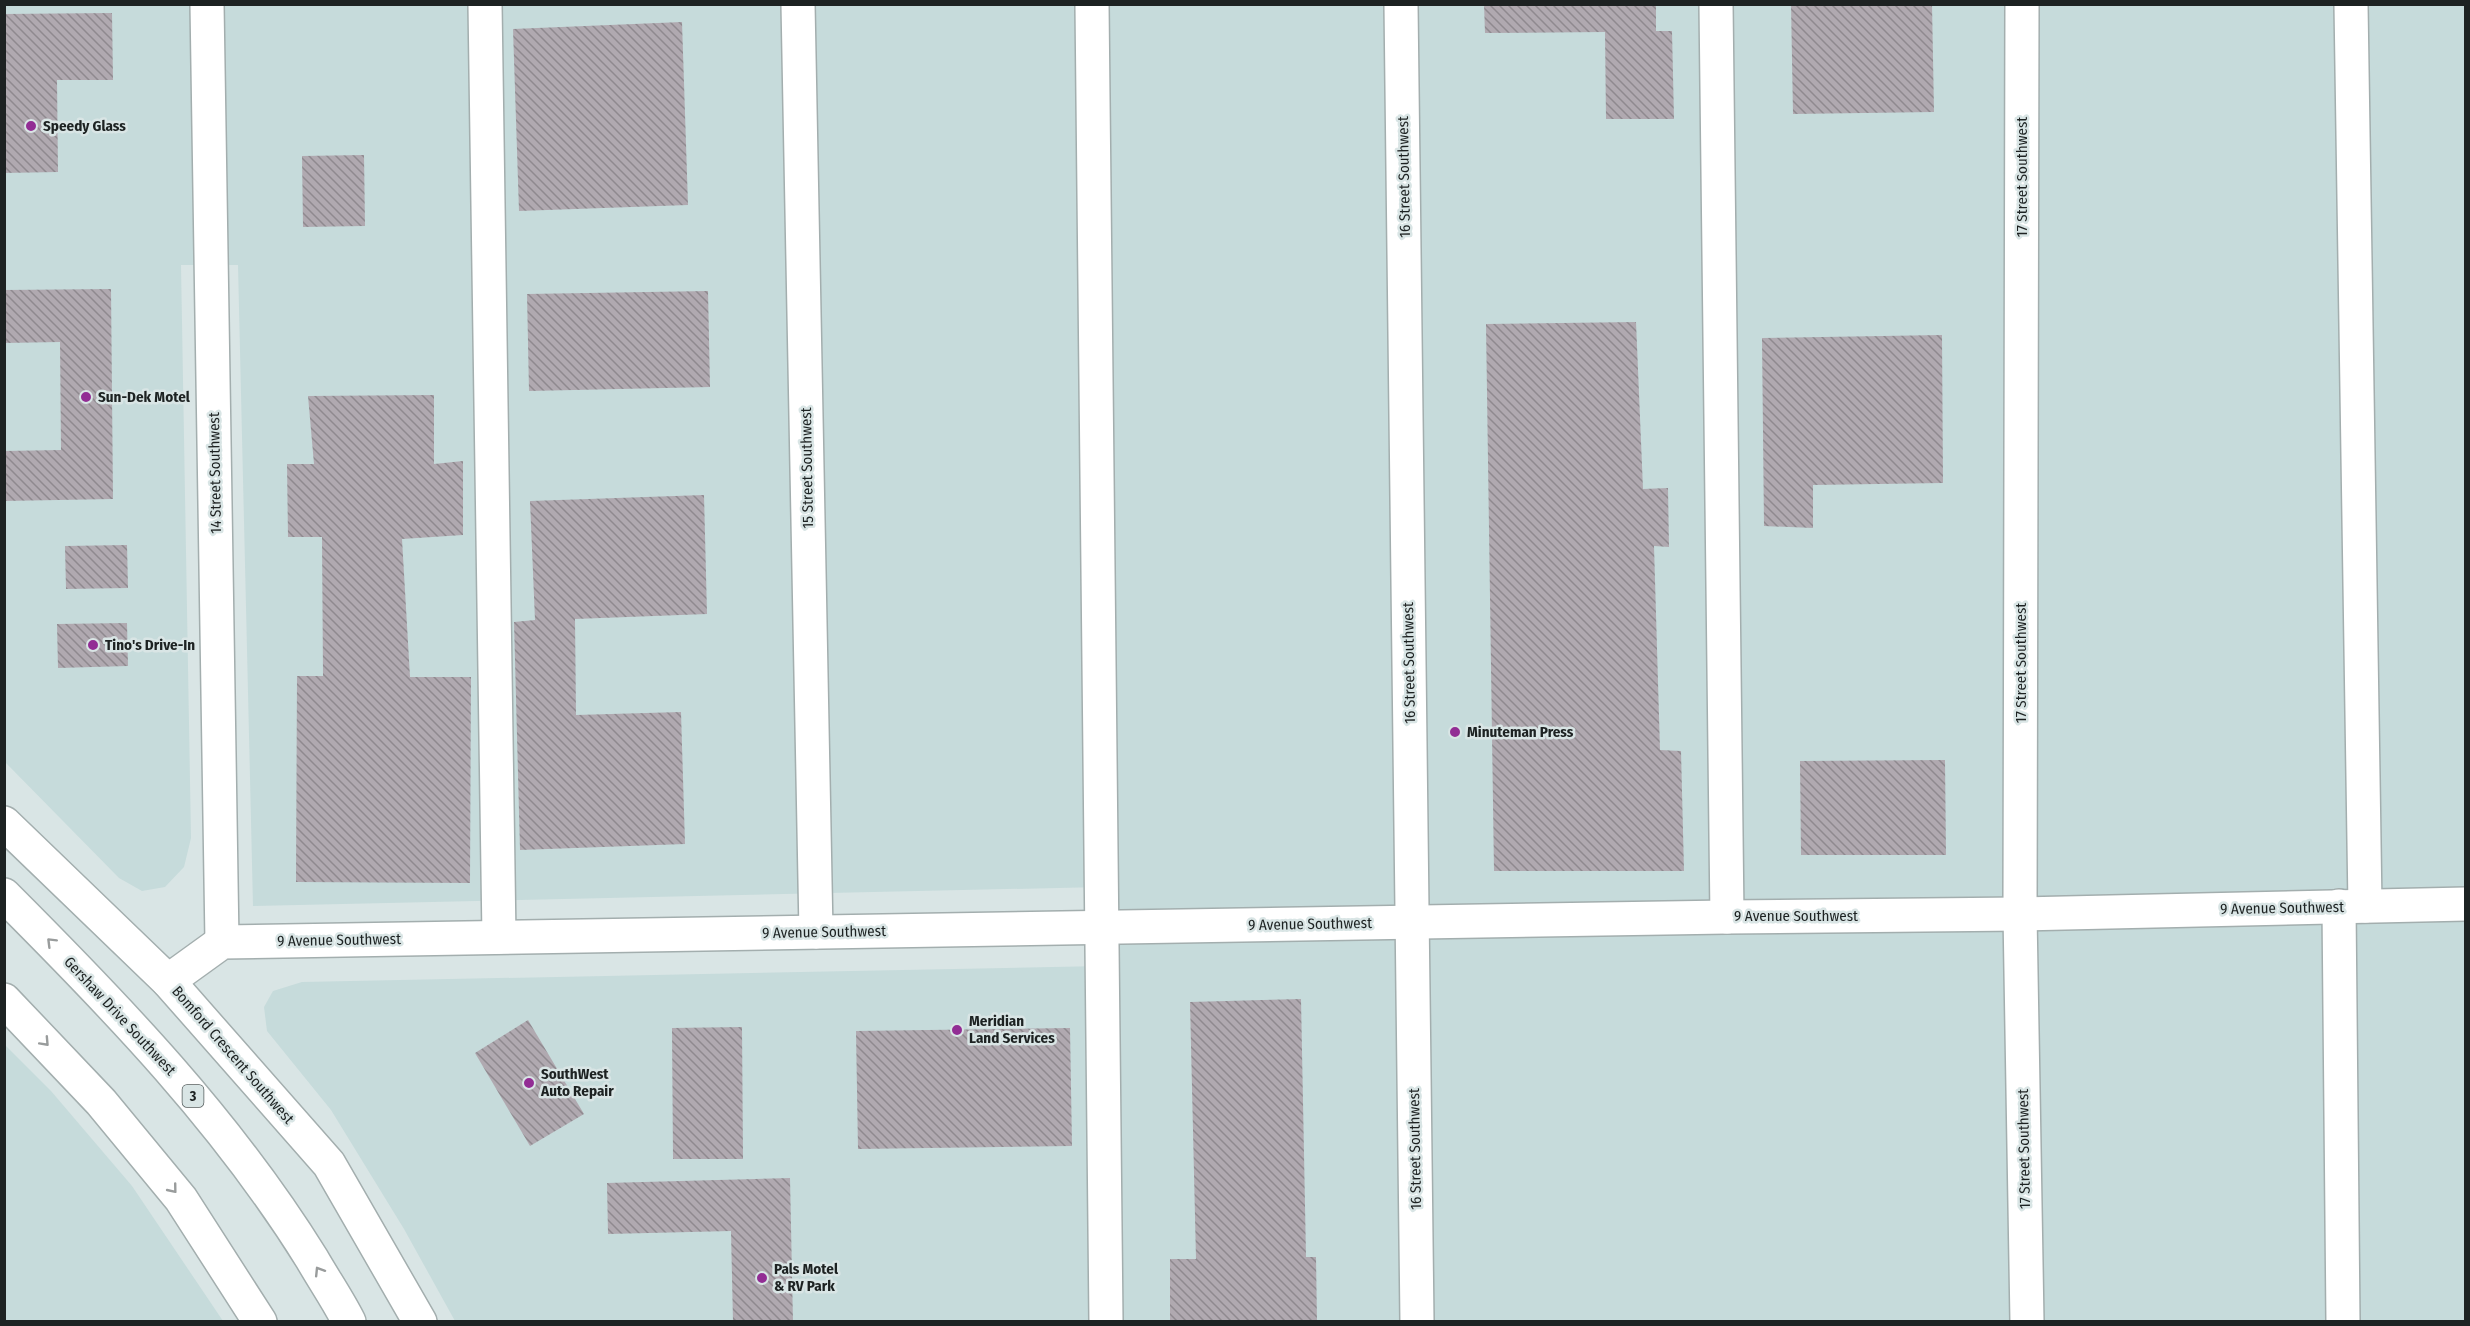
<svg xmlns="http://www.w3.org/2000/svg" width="2470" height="1326" font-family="'Fira Sans Condensed',sans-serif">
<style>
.built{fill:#c6dbdb}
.building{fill:url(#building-back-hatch)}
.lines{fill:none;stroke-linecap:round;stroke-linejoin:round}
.minor-casing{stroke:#a3aeae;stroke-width:36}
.highway-casing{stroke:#a3aeae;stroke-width:36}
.minor{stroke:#fff;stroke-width:33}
.highway{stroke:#fff;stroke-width:33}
.oneway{stroke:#999c9c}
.poi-dot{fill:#922d94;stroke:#d9e5e5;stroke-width:2}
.labels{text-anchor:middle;stroke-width:5;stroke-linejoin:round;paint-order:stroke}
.shield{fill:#d9e5e5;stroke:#555c5c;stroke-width:1.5}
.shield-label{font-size:14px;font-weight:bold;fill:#1d2222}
.poi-label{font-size:15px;font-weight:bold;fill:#1d2222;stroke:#d9e5e5;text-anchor:start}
.street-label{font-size:15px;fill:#1d2222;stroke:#d9e5e5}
</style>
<defs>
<pattern id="building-back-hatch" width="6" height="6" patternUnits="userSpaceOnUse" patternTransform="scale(1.5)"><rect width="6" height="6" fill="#b0a9b0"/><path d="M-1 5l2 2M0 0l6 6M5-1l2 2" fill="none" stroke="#8f898f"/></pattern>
</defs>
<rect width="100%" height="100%" fill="#d9e5e5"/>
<g class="built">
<polygon points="4,5 2465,5 2465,1321 455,1321 404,1229 331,1110 267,1031 264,1007 273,991 302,982 1102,966 1101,887 253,906 238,265 181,265 191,838 184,867 165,887 142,891 119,878 5,762"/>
<polygon points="5,1045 51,1091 132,1186 223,1321 5,1321"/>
</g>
<g class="building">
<polygon points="1484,4 1656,4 1656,31 1672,31 1674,119 1606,119 1605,32 1485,33"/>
<polygon points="1791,4 1932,4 1934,112 1793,114"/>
<polygon points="112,13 113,80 57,80 58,172 4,173 4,14"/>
<polygon points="682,22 688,205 519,211 513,29"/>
<polygon points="364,155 365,226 303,227 302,156"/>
<polygon points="111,289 113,499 4,501 4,451 61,450 60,342 4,343 4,290"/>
<polygon points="708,291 710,387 529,391 527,294"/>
<polygon points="1636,322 1643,489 1668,488 1669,547 1654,546 1660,750 1681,751 1684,871 1494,871 1486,324"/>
<polygon points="1942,335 1943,483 1813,485 1813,528 1764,526 1762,338"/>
<polygon points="434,395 434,464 463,461 463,535 402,539 410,677 471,677 470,883 296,882 297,676 323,676 322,537 288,537 287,464 314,464 308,396"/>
<polygon points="704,495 707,614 575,619 576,715 681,712 685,844 520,850 514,622 535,620 530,501"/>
<polygon points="127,545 128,588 66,589 65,546"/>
<polygon points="127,623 128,666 58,668 57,624"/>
<polygon points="1945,760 1946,855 1801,855 1800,761"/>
<polygon points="1301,999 1306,1257 1316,1257 1317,1322 1170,1322 1170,1259 1196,1259 1190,1002"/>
<polygon points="528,1020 584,1114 530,1146 475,1053"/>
<polygon points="742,1027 743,1159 673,1159 672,1028"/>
<polygon points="1070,1028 1072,1146 858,1149 856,1031"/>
<polygon points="790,1178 793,1322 733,1322 731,1231 608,1234 607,1183"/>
</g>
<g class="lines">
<defs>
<g id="minor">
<polyline points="207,4 222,942"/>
<polyline points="485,4 499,937"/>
<polyline points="798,4 816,932"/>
<polyline points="1092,4 1106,1322"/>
<polyline points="1401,4 1417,1322"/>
<polyline points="1716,4 1727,917"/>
<polyline points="2022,4 2020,914 2027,1322"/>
<polyline points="2351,4 2365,906"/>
<polyline points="4,823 168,981 329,1164 420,1322"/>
<polyline points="2339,906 2343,1322"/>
<polyline points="168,981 222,942 1727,917 2020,914 2466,904"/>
</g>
<g id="highway">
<path d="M4,895C118,1009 227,1122 312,1259C324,1280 338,1300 349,1322"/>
<polyline points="4,1000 101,1102 181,1199 260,1322"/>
</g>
</defs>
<use href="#minor" class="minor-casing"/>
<use href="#highway" class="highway-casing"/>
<use href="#minor" class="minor"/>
<use href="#highway" class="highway"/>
</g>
<defs><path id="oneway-chevron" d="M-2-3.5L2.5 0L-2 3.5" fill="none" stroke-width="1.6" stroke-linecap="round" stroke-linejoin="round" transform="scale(1.5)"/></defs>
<g class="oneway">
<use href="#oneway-chevron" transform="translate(51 942) rotate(-135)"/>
<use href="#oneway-chevron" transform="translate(45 1042) rotate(47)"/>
<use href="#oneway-chevron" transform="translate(173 1189) rotate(51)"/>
<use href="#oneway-chevron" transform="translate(319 1271) rotate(-122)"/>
</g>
<g class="poi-dot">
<circle cx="31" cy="126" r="6"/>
<circle cx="86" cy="397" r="6"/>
<circle cx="93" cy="645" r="6"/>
<circle cx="1455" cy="732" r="6"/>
<circle cx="957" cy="1030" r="6"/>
<circle cx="529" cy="1083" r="6"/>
<circle cx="762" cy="1278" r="6"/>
</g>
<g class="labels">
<rect class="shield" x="182.5" y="1085" width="21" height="22" rx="4.5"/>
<g class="shield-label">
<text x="193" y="1101">3</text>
</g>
<g class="poi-label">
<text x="43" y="131">Speedy Glass</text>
<text x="98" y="402">Sun-Dek Motel</text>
<text x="105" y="650">Tino's Drive-In</text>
<text x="1467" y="737">Minuteman Press</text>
<text x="969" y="1026">Meridian<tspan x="969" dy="17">Land Services</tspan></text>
<text x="541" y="1079">SouthWest<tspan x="541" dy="17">Auto Repair</tspan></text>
<text x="774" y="1274">Pals Motel<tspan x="774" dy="17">&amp; RV Park</tspan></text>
</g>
<g class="street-label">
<text transform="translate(1404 177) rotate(-91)" y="5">16 Street Southwest</text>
<text transform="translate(2022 177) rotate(-90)" y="5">17 Street Southwest</text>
<text transform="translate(807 468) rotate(-91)" y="5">15 Street Southwest</text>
<text transform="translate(215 473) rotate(-91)" y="5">14 Street Southwest</text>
<text transform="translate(1409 663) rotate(-91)" y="5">16 Street Southwest</text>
<text transform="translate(2021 663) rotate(-90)" y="5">17 Street Southwest</text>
<text transform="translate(2282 908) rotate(-1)" y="5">9 Avenue Southwest</text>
<text x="1796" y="921">9 Avenue Southwest</text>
<text transform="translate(1310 924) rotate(-1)" y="5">9 Avenue Southwest</text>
<text transform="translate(824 932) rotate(-1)" y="5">9 Avenue Southwest</text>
<text transform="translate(339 940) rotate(-1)" y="5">9 Avenue Southwest</text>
<text transform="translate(120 1016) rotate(47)" y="5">Gershaw Drive Southwest</text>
<text transform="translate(233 1055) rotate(49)" y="5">Bomford Crescent Southwest</text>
<text transform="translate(1415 1149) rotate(-91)" y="5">16 Street Southwest</text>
<text transform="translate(2024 1149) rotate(-91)" y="5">17 Street Southwest</text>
</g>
</g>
<rect width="2470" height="1326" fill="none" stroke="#1d2222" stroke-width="12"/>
</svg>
